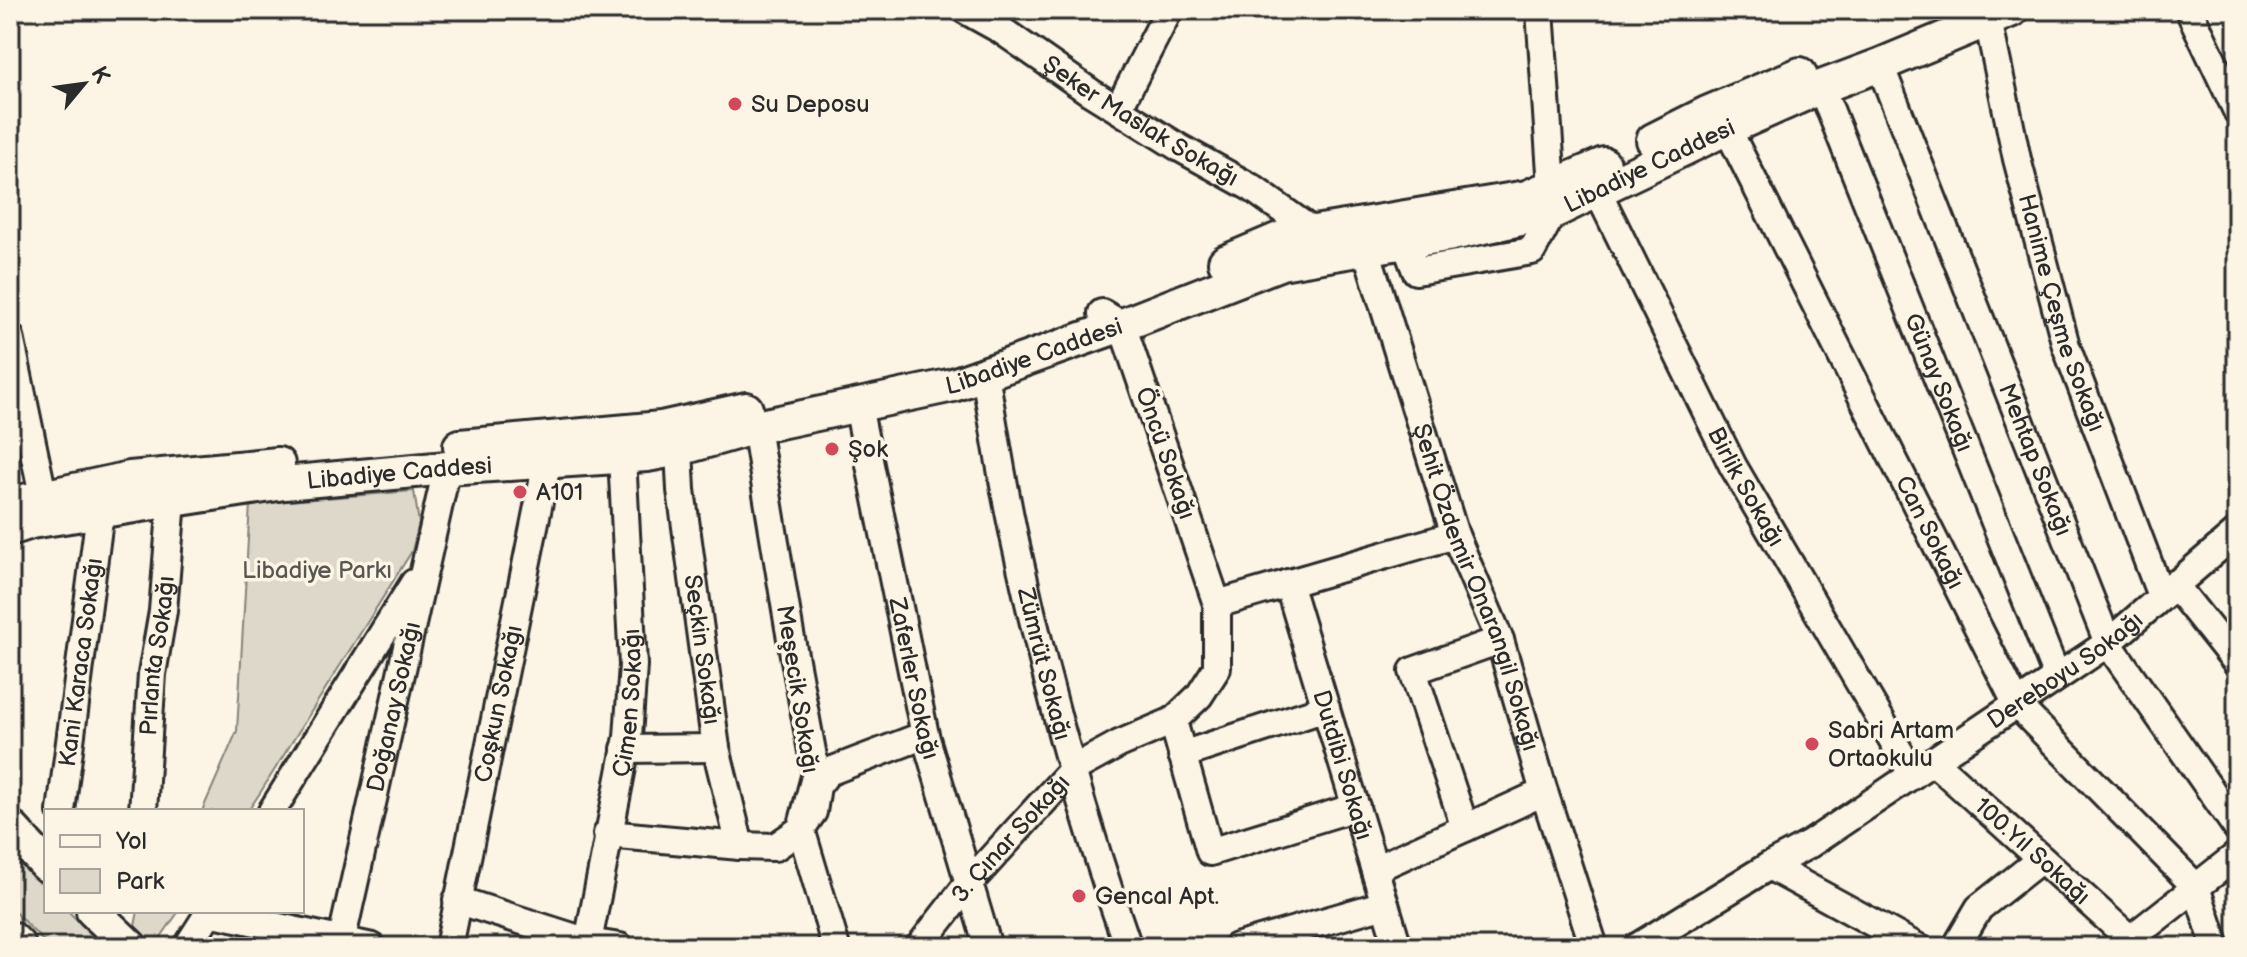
<svg xmlns="http://www.w3.org/2000/svg" width="2247" height="957" font-family="'Balsamiq Sans',sans-serif">
<style>
.green{fill:#ded8ca;stroke:#84827a;stroke-width:2}
.lines{fill:none;stroke-linecap:round;stroke-linejoin:round}
.minor-casing{stroke:#2b2b2b;stroke-width:32}
.major-casing{stroke:#2b2b2b;stroke-width:38}
.highway-casing{stroke:#2b2b2b;stroke-width:44}
.minor{stroke:#fcf5e5;stroke-width:26}
.major{stroke:#fcf5e5;stroke-width:32}
.highway{stroke:#fcf5e5;stroke-width:38}
.poi-dot{fill:#d1495b;stroke:#fcf5e5;stroke-width:3}
.labels{text-anchor:middle;stroke-width:7;stroke-linejoin:round;paint-order:stroke}
.poi-label{font-size:24px;fill:#2b2b2b;stroke:#fcf5e5;text-anchor:start}
.street-label{font-size:24px;fill:#2b2b2b;stroke:#fcf5e5}
.park-label{font-size:24px;fill:#585653;stroke:#fcf5e5}
</style>
<rect width="100%" height="100%" fill="#fcf5e5"/>
<filter id="ink" filterUnits="userSpaceOnUse"><feTurbulence type="fractalNoise" baseFrequency=".0125" numOctaves="2"/><feDisplacementMap in="SourceGraphic" scale="16" xChannelSelector="R" yChannelSelector="G"/><feConvolveMatrix kernelMatrix="1 2 1 2 8 2 1 2 1" color-interpolation-filters="sRGB"/></filter>
<g filter="url(#ink)">
<g class="green">
<polygon points="414,491 419,523 412,551 260,793 248,811 202,811 237,731 250,504"/>
<polygon points="10,851 46,888 46,911 68,911 104,947 49,947 10,907"/>
<polygon points="138,911 179,911 154,947 135,926"/>
</g>
<g class="lines">
<defs>
<g id="minor">
<path id="s1" d="M965,10L1001,30L1090,92L1180,148L1252,188L1315,233"/>
<polyline points="1540,10 1552,187"/>
<polyline points="2189,10 2237,111"/>
<path id="s2" d="M1988,20L2017,159L2066,346L2161,596"/>
<path id="s3" d="M1880,65L2108,643L2237,828"/>
<path id="s4" d="M1821,87L2057,677"/>
<polyline points="1118,109 1169,10"/>
<path id="s5" d="M1728,130L2017,705L2196,887L2216,947"/>
<path id="s6" d="M1597,190L1733,466L1913,775"/>
<path id="s7" d="M1367,231L1366,249L1455,535L1500,640L1544,792L1594,947"/>
<polyline points="1405,242 1416,271 1532,251 1553,212"/>
<polyline points="10,337 43,495"/>
<path id="s8" d="M985,374C995,434 1004,494 1018,554C1047,686 1083,819 1128,947"/>
<path id="s9" d="M858,406L925,735L988,947"/>
<polyline points="756,427 789,628 816,773 801,829 836,947"/>
<path id="s10" d="M679,449L681,490L716,748L740,846"/>
<path id="s11" d="M1288,583L1398,947"/>
<polyline points="2174,584 2237,663"/>
<polyline points="1217,604 1455,535"/>
<polyline points="1173,721 1210,852 1356,807"/>
<polyline points="625,749 716,748"/>
<polyline points="1182,755 1326,708"/>
<path id="s12" d="M1933,761L2130,939"/>
<path id="s13" d="M61,811L100,512"/>
<path id="s14" d="M143,811L152,674L163,611L172,500"/>
<polyline points="272,811 414,583"/>
<polyline points="1465,828 1544,792"/>
<polyline points="607,834 740,846 775,847 801,829 813,812 817,786 828,772 925,735"/>
<polyline points="1769,866 1917,947"/>
<polyline points="1375,869 1465,828 1413,671 1500,640"/>
<polyline points="457,900 588,942 620,947"/>
<polyline points="209,912 372,947"/>
<polyline points="187,947 210,911"/>
<path id="s15" d="M340,947L447,468"/>
<path id="s16" d="M449,947L547,462"/>
<path id="s17" d="M587,947L628,737L633,665L622,457"/>
<path id="s18" d="M919,947L968,884L1073,769L1119,744L1173,721L1199,696L1217,668V604L1122,325L1102,313"/>
<polyline points="1236,947 1385,904"/>
<path id="s19" d="M1637,947L1769,866L1810,844L2108,643L2237,532"/>
<polyline points="1956,947 1979,908 2041,859"/>
<polyline points="2120,947 2237,855"/>
</g>
<g id="major">
<polyline points="1653,140 1707,113 1800,74"/>
<polyline points="1225,262 1284,237 1527,197 1604,164"/>
<polyline points="460,446 661,428 746,409"/>
<polyline points="10,504 130,478 278,464"/>
<path id="s20" d="M10,529L31,522L284,483L447,468L647,455L679,449L756,427L953,385L1130,322L1281,263L1447,235L1553,212L1717,133L1821,87L1880,65L2012,10"/>
<polyline points="10,826 46,865"/>
<polyline points="93,911 131,947"/>
</g>
<polyline id="highway" points="10,941 16,947"/>
</defs>
<use href="#minor" class="minor-casing"/>
<use href="#major" class="major-casing"/>
<use href="#highway" class="highway-casing"/>
<use href="#minor" class="minor"/>
<use href="#major" class="major"/>
<use href="#highway" class="highway"/>
</g>
</g>
<g class="poi-dot">
<circle cx="735" cy="104" r="8"/>
<circle cx="832" cy="449" r="8"/>
<circle cx="520" cy="492" r="8"/>
<circle cx="1812" cy="744" r="8"/>
<circle cx="1079" cy="896" r="8"/>
</g>
<g class="labels">
<g class="poi-label">
<text x="751" y="112">Su Deposu</text>
<text x="848" y="457">Şok</text>
<text x="536" y="500">A101</text>
<text x="1828" y="738">Sabri Artam<tspan x="1828" dy="28">Ortaokulu</tspan></text>
<text x="1095" y="904">Gencal Apt.</text>
</g>
<g class="street-label">
<text dy="8" stroke="none"><textPath href="#s1" startOffset="208">Şeker Maslak Sokağı</textPath></text>
<text dy="8" stroke="none"><textPath href="#s20" startOffset="1690">Libadiye Caddesi</textPath></text>
<text dy="8" stroke="none"><textPath href="#s2" startOffset="302">Hanime Çeşme Sokağı</textPath></text>
<text dy="8" stroke="none"><textPath href="#s20" startOffset="1042">Libadiye Caddesi</textPath></text>
<text dy="8" stroke="none"><textPath href="#s4" startOffset="318">Günay Sokağı</textPath></text>
<text transform="translate(1166 453) rotate(71)" y="8">Öncü Sokağı</text>
<text dy="8" stroke="none"><textPath href="#s3" startOffset="424">Mehtap Sokağı</textPath></text>
<text dy="8" stroke="none"><textPath href="#s20" startOffset="394">Libadiye Caddesi</textPath></text>
<text dy="8" stroke="none"><textPath href="#s6" startOffset="332">Birlik Sokağı</textPath></text>
<text dy="8" stroke="none"><textPath href="#s5" startOffset="450">Can Sokağı</textPath></text>
<text dy="8" stroke="none"><textPath href="#s7" startOffset="374">Şehit Özdemir Onarangil Sokağı</textPath></text>
<text dy="8" stroke="none"><textPath href="#s10" startOffset="202">Seçkin Sokağı</textPath></text>
<text dy="8" stroke="none"><textPath href="#s14" startOffset="156">Pırlanta Sokağı</textPath></text>
<text dy="8" stroke="none"><textPath href="#s13" startOffset="150">Kani Karaca Sokağı</textPath></text>
<text dy="8" stroke="none"><textPath href="#s8" startOffset="296">Zümrüt Sokağı</textPath></text>
<text dy="8" stroke="none"><textPath href="#s19" startOffset="510">Dereboyu Sokağı</textPath></text>
<text dy="8" stroke="none"><textPath href="#s9" startOffset="278">Zaferler Sokağı</textPath></text>
<text transform="translate(798 689) rotate(81)" y="8">Meşecik Sokağı</text>
<text dy="8" stroke="none"><textPath href="#s17" startOffset="248">Çimen Sokağı</textPath></text>
<text dy="8" stroke="none"><textPath href="#s16" startOffset="248">Coşkun Sokağı</textPath></text>
<text dy="8" stroke="none"><textPath href="#s15" startOffset="246">Doğanay Sokağı</textPath></text>
<text dy="8" stroke="none"><textPath href="#s11" startOffset="190">Dutdibi Sokağı</textPath></text>
<text dy="8" stroke="none"><textPath href="#s18" startOffset="142">3. Çınar Sokağı</textPath></text>
<text dy="8" stroke="none"><textPath href="#s12" startOffset="134">100.Yıl Sokağı</textPath></text>
</g>
<g class="park-label">
<text x="317" y="578">Libadiye Parkı</text>
</g>
</g>
<rect width="2247" height="957" fill="none" stroke="#fcf5e5" stroke-width="40"/>
<rect x="20" y="20" width="2207" height="917" fill="none" stroke="#2b2b2b" stroke-width="3" filter="url(#ink)"/>
<rect x="44" y="809" width="260" height="104" fill="#fcf5e5" stroke="#a8a49b" stroke-width="2"/>
<rect x="60" y="835" width="40" height="12" fill="#fcf5e5" stroke="#a8a49b" stroke-width="2"/>
<text x="116" y="849" font-size="24" fill="#2b2b2b">Yol</text>
<rect x="60" y="869" width="40" height="24" fill="#ded8ca" stroke="#a8a49b" stroke-width="2"/>
<text x="116" y="889" font-size="24" fill="#2b2b2b">Park</text>
<g transform="translate(84 84) rotate(61)" stroke="#fcf5e5" stroke-width="6" paint-order="stroke">
<path d="M0-6L14 30L0 20L-14 30Z" fill="#2b2b2b"/>
<text y="-12" font-size="22" font-weight="bold" text-anchor="middle" fill="#2b2b2b">K</text>
</g>
</svg>
